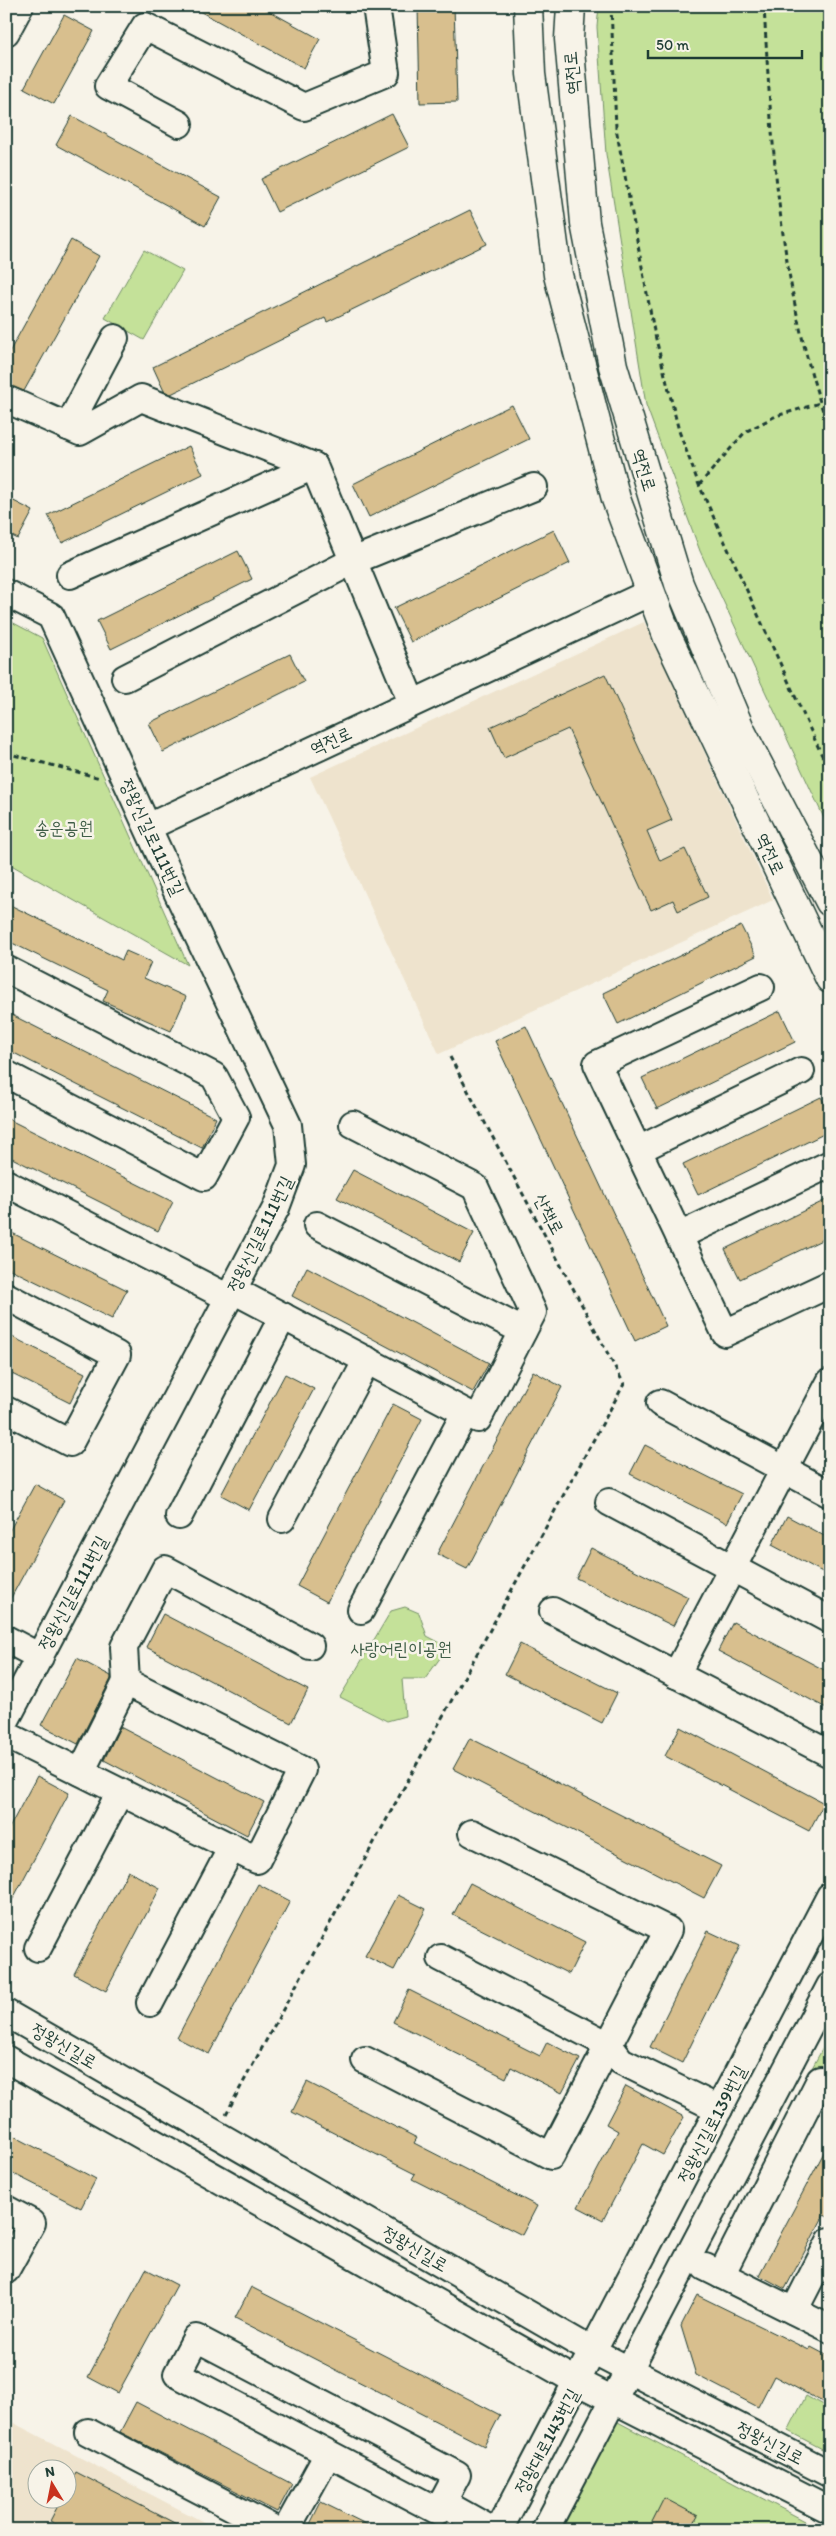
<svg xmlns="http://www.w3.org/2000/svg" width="836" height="2536" font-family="Itim,'Poor Story',sans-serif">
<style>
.built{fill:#eee3cd;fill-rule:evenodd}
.green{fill:#c4e199;stroke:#728f66}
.building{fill:#d8bf8e;stroke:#1f3d34}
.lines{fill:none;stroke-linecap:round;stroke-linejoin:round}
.minor-casing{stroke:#1f3d34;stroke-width:30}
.major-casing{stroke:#1f3d34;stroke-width:31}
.path{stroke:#1f3d34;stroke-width:3;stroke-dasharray:5 4;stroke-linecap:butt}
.minor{stroke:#f7f3e8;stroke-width:26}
.major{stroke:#f7f3e8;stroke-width:28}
.labels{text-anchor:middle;stroke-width:5;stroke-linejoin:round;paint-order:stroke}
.street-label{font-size:18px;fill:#1f3d34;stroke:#f7f3e8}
.park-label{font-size:18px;fill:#405e48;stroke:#f7f3e8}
</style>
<rect width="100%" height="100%" fill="#f7f3e8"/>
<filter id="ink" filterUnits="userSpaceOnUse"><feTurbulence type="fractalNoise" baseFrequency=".02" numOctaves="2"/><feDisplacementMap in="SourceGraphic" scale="10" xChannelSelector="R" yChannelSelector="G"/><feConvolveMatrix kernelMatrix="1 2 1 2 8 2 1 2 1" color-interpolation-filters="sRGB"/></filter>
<g filter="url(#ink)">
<g class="built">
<polygon points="644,622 773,900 439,1054 310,777"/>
<path d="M6,2419L219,2530H6ZM38,2468H68V2498H38Z"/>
</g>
<g class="green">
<polygon points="599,6 830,6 830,831 700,551 646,405 606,154 597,27"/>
<polygon points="144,250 183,271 144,340 105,318"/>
<polygon points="6,619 42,638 188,965 6,862"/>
<polygon points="405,1607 419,1613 427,1636 448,1647 425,1679 402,1679 405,1716 387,1721 340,1697 391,1611"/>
<polygon points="830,2035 830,2077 812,2068"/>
<polygon points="806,2396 830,2409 830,2453 788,2431"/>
<polygon points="616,2421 822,2530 559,2530"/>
</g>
<g class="building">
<polygon points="190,6 260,6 320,39 304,68"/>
<polygon points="418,6 454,6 457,102 420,103"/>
<polygon points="64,15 94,31 54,104 24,88"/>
<polygon points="392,114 409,147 277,212 261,179"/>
<polygon points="72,116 221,197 205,226 56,145"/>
<polygon points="470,210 487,244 327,322 325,318 171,394 164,391 153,367"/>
<polygon points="71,240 99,256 24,391 10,386 6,384 6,358"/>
<polygon points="512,405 529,439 369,517 353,484"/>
<polygon points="189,446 203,474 62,543 48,515"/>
<polygon points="6,497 33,511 18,539 6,533"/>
<polygon points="554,530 570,563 411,642 394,608"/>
<polygon points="238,551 252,579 111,649 97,621"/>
<polygon points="290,654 304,682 163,752 149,723"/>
<polygon points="605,674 672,820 647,831 660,861 685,849 708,897 678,911 673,900 651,910 568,729 504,758 490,727"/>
<polygon points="6,903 122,960 126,951 151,962 144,978 186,997 171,1031 103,1001 108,990 6,940"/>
<polygon points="741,926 756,956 618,1024 603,993"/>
<polygon points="780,1011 795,1042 657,1109 642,1078"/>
<polygon points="6,1012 216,1118 202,1148 6,1049"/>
<polygon points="526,1026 666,1326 635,1341 495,1041"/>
<polygon points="821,1097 830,1114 830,1131 698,1195 683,1164"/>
<polygon points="6,1118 173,1202 158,1231 6,1155"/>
<polygon points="353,1170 474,1233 459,1262 337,1198"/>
<polygon points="830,1198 830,1236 740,1279 725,1249"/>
<polygon points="6,1230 127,1290 112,1319 6,1267"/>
<polygon points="307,1267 489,1363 473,1392 292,1296"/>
<polygon points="6,1334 85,1373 70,1403 6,1371"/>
<polygon points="533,1371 562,1387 467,1569 437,1554"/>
<polygon points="285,1374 314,1389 249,1510 221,1495"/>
<polygon points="393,1404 422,1419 327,1602 297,1586"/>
<polygon points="645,1445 742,1494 727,1523 630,1474"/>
<polygon points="35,1484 64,1500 6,1607 6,1537"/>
<polygon points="787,1516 830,1539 830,1576 772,1545"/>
<polygon points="591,1548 688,1597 673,1626 576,1578"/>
<polygon points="163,1614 308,1690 291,1723 146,1647"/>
<polygon points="733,1622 830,1673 830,1710 718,1651"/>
<polygon points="520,1644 617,1693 602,1723 505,1674"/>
<polygon points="77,1658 111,1676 111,1679 78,1744 41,1725"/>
<polygon points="120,1727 264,1802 247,1835 104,1760"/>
<polygon points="680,1727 824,1803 809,1831 665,1756"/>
<polygon points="470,1738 721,1866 704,1898 453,1769"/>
<polygon points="37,1776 69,1793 6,1912 6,1834"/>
<polygon points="128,1871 160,1888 106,1991 74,1974"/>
<polygon points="470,1883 585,1942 569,1974 453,1915"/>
<polygon points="258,1884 290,1901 209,2054 177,2038"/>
<polygon points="398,1895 426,1909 394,1970 365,1956"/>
<polygon points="708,1931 740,1946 682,2063 650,2047"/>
<polygon points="409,1990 540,2056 547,2042 580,2059 562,2093 511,2067 506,2078 393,2022"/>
<polygon points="307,2082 417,2138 414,2143 537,2206 522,2235 412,2179 415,2174 292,2112"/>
<polygon points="626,2086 684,2117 663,2155 643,2144 603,2220 578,2207 618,2131 606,2124"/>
<polygon points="6,2132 96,2179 81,2208 6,2170"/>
<polygon points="830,2141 830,2218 824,2215 785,2289 759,2275"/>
<polygon points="146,2269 177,2285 118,2393 88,2377"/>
<polygon points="251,2287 500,2415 484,2446 235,2318"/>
<polygon points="697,2295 809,2350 811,2347 830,2357 830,2406 774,2376 758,2407 696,2375 681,2326"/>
<polygon points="136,2402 292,2484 277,2512 120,2432"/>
<polygon points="76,2472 188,2530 67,2530 50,2521 62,2498 68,2498 68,2488"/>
<polygon points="664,2498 698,2516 690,2530 648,2530"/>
<polygon points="321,2502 378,2530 307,2530"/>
</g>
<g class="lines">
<defs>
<g id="minor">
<polyline points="6,32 20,6"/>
<polyline points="179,124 108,86 145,26 304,107 386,73 376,6"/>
<polyline points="8,400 80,432 141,398 314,466 412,703"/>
<polyline points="68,427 115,338"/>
<polyline points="70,575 314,466"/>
<polyline points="6,593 51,616 178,894 288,1125 292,1165 276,1208 6,1720"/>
<polyline points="125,678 353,561 534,487"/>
<polyline points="148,827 651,592"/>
<polyline points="6,969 214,1076 236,1117 204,1177 6,1074"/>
<polyline points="761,987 597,1064 725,1333 830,1284"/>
<polyline points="638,1150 801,1071"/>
<polyline points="6,1183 229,1298"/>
<polyline points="317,1225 523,1331"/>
<polyline points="679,1236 830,1164"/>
<polyline points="233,1290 478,1419 533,1312 475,1187 353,1124"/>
<polyline points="6,1296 117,1355 70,1443 6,1410"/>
<polyline points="660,1403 830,1494"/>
<polyline points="609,1502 830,1620"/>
<polyline points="179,1516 283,1316"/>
<polyline points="282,1519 367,1360"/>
<polyline points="361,1610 465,1413"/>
<polyline points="553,1611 830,1754"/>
<polyline points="6,1639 40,1657"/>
<polyline points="676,1675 830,1382"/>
<polyline points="6,1735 257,1860 302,1770 126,1682 124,1647 165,1569 310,1646"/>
<polyline points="81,1772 126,1682"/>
<polyline points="38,1948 120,1792"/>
<polyline points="441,1958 609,2045 621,2061 719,2109"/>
<polyline points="150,2003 232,1847"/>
<polyline points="6,2013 594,2352 830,2474"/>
<polyline points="6,2059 578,2382 830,2510"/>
<polyline points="365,2060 551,2156 668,1930 472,1833"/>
<polyline points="6,2209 32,2223 6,2270"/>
<polyline points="705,2267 830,2329"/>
<polyline points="721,2275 820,2080 830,2085"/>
<polyline points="794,2311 830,2241"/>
<polygon points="196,2338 457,2475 438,2511 177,2374"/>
<polyline points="88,2432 276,2530"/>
<polyline points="442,2502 492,2530"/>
<polyline points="286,2530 328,2454"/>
<polyline points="499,2530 830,1896"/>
<polyline points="545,2530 830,1986"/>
</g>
<g id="major">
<polyline points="528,6 531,74 558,275 616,499 668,638 830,979"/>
<polyline points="571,6 569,39 585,223 613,366 679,584 741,731 830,902"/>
</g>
</defs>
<use href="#minor" class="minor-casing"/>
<use href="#major" class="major-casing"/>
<g class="path">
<polyline points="611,6 616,128 654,331 679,431 699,485 830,773"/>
<path d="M764,6C772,150 780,294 830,431"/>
<polyline points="699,485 745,432 776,416 820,403"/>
<polyline points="6,753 100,778"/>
<polyline points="226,2114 624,1384 450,1057"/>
</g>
<use href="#minor" class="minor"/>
<use href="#major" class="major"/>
</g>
</g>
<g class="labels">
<g class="street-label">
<text transform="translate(572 73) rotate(-95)" y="6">역전로</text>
<text transform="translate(644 470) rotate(73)" y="6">역전로</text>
<text transform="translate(331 741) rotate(-25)" y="6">역전로</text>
<text transform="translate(152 837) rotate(65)" y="6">정왕신길로111번길</text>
<text transform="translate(770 854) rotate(65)" y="6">역전로</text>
<text transform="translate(549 1214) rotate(62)" y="6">산책로</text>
<text transform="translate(260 1234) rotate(-64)" y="6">정왕신길로111번길</text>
<text transform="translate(73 1593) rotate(-62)" y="6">정왕신길로111번길</text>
<text transform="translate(64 2046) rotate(30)" y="6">정왕신길로</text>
<text transform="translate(712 2124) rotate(-63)" y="6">정왕신길로139번길</text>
<text transform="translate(415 2249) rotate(30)" y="6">정왕신길로</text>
<text transform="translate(547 2441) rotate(-62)" y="6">정왕대로143번길</text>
<text transform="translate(770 2443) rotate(27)" y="6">정왕신길로</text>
</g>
<g class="park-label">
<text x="64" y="834">송운공원</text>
<text x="401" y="1655">사랑어린이공원</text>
</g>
</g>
<rect width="836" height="2536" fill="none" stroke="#f7f3e8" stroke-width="25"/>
<rect x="12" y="12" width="811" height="2511" fill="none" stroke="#1f3d34" stroke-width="2" filter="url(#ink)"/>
<g transform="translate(52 2484) rotate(350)"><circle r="24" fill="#f7f3e8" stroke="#a1aaa0"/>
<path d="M0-4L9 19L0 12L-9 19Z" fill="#c8321e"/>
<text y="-8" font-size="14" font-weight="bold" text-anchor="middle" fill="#1f3d34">N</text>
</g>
<path d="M648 50v8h154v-8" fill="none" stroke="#1f3d34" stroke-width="2.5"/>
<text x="656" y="50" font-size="15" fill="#1f3d34" stroke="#f7f3e8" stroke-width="4" paint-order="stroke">50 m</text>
</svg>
